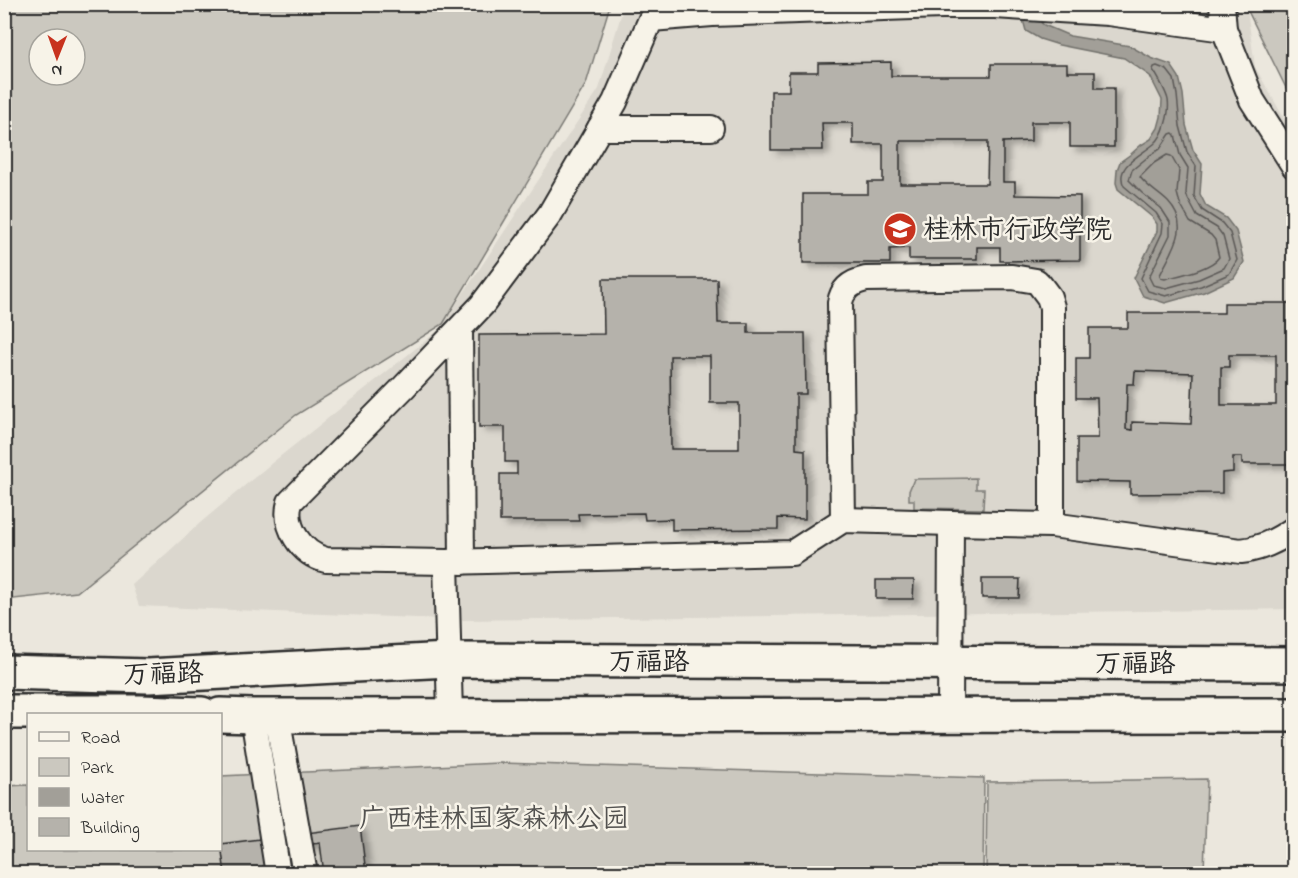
<svg xmlns="http://www.w3.org/2000/svg" width="1298" height="878" font-family="'Indie Flower','LXGW WenKai TC',sans-serif">
<style>
.built{fill:#dbd7ce}
.green{fill:#cbc8bf;stroke:#7b7a75;stroke-width:1.5;fill-rule:evenodd}
.water{fill:#a29f98;stroke:#72716c;stroke-width:1.5}
.lines{fill:none;stroke-linecap:round;stroke-linejoin:round}
.shore{stroke:#5b5957;stroke-width:1.5}
.building{fill:#b5b2ab;stroke:#2b2b2b;stroke-width:1.5;fill-rule:evenodd;filter:url(#shadow)}
.minor-casing{stroke:#2b2b2b;stroke-width:28}
.highway-casing{stroke:#2b2b2b;stroke-width:38}
.minor{stroke:#f7f3e8;stroke-width:24}
.highway{stroke:#f7f3e8;stroke-width:33}
.labels{text-anchor:middle;stroke-width:5;stroke-linejoin:round;paint-order:stroke}
.poi-label{font-size:27px;fill:#2b2b2b;stroke:#f7f3e8;text-anchor:start}
.street-label{font-size:27px;fill:#2b2b2b;stroke:#f7f3e8}
.park-label{font-size:27px;fill:#535250;stroke:#f7f3e8}
</style>
<defs>
<filter id="shadow"><feDropShadow dx="6" dy="4" stdDeviation="3" flood-color="#0004"/></filter>
</defs>
<rect width="100%" height="100%" fill="#ebe7dd"/>
<filter id="ink" filterUnits="userSpaceOnUse"><feTurbulence type="fractalNoise" baseFrequency=".0167" numOctaves="2"/><feDisplacementMap in="SourceGraphic" scale="12" xChannelSelector="R" yChannelSelector="G"/><feConvolveMatrix kernelMatrix="1 2 1 2 8 2 1 2 1" color-interpolation-filters="sRGB"/></filter>
<g filter="url(#ink)">
<polygon class="built" points="624,5 1247,5 1247,9 1255,67 1293,134 1293,609 463,620 139,606 132,585 200,523 273,462 439,330 599,89"/>
<g class="green">
<path d="M4,5L5,4L610,5L586,84L443,324L296,415L77,592L5,600ZM39,39H75V75H39Z"/>
<polygon points="1247,5 1293,5 1293,102 1247,9"/>
<polygon points="976,478 976,489 984,489 983,509 914,508 914,500 909,500 909,491 914,479"/>
<polygon points="499,763 984,778 983,873 5,873 4,786 28,785 28,850 220,850 221,776"/>
<polygon points="1207,779 1204,873 986,873 987,782"/>
</g>
<polygon class="water" points="1019,5 1044,25 1070,36 1130,46 1151,58 1171,65 1179,77 1183,94 1186,125 1193,150 1202,164 1200,194 1206,206 1226,218 1236,231 1244,262 1234,278 1204,292 1165,303 1143,296 1134,278 1157,231 1157,224 1152,217 1118,189 1116,183 1117,170 1120,162 1131,154 1141,145 1151,139 1158,128 1161,117 1162,100 1150,76 1124,58 1059,45 1040,39 1026,31"/>
<g class="lines">
<g class="shore">
<path d="M1157,66L1167,70L1174,79L1177,95L1180,126L1187,152L1196,166L1194,196L1202,210L1222,223L1230,233L1237,260L1229,274L1201,286L1166,296L1148,291L1141,278L1162,233L1163,224L1156,213L1124,186C1114,166 1141,155 1154,144C1164,136 1170,112 1168,100C1167,94 1157,75 1153,70L1154,67Z"/>
<polygon points="1173,133 1175,135 1180,155 1188,168 1186,193 1188,199 1197,216 1217,228 1223,236 1229,259 1224,268 1199,279 1166,288 1153,285 1149,277 1170,235 1170,222 1161,208 1142,193 1129,180 1132,170 1149,156 1160,149 1170,134"/>
<path d="M1167,155L1171,156L1179,170L1177,193L1180,204L1190,222L1211,235L1215,240L1219,257C1211,269 1180,275 1165,279L1161,278L1160,275C1172,250 1192,227 1168,202C1159,193 1147,187 1140,177L1154,163Z"/>
</g>
</g>
<g class="building">
<path d="M891,62V76H991V64H1067V72H1095V88H1114V147H1070V122H1031V141L1003,142V182H1015V195L1080,196V260L1000,261V247H977V259H909V248L890,249V263H803V194H868V182H883V144H853V123H822L823,150H771V91H789V72H818V63ZM900,141H988L987,184H900Z"/>
<path d="M603,279H717L718,323H748V333H805L806,394H796V449L805,450V519L778,518V529L672,530V519L645,520L644,513L578,514L579,521H500V474H517V462H505V427H479V335L604,334ZM670,356H710V403H739V449H671Z"/>
<path d="M1224,303H1294V353H1288V404H1294V464H1242V457H1233V472L1222,473V493L1130,494V482L1077,481V438H1098L1097,398H1076V358H1089V328H1128V313H1224ZM1229,355H1276V405H1221V367H1229ZM1135,371L1193,373L1191,424L1132,422V430L1126,429L1127,384H1134Z"/>
<polygon points="982,579 1020,579 1019,598 982,598"/>
<polygon points="876,580 914,580 913,599 876,599"/>
<polygon points="360,826 366,873 324,874 320,843 264,850 267,874 225,874 221,844"/>
</g>
<g class="lines">
<defs>
<g id="minor">
<polyline points="1222,4 1224,29 1252,100 1294,166"/>
<polyline points="600,128 711,128"/>
<polyline points="460,329 462,562"/>
<path d="M843,520L840,303C842,289 852,282 866,279L1012,277L1036,281L1040,285L1049,297L1052,307V525"/>
<path d="M951,523L843,520L792,553L446,562L326,560C301,554 283,526 290,502L404,387L482,305L550,214L615,102L651,19L712,14L942,6H995L1108,13L1224,29"/>
<polyline points="446,562 450,715"/>
<path d="M950,715L951,523L1052,525L1241,551C1261,549 1277,541 1294,529"/>
<polyline points="253,716 278,874"/>
<polyline points="277,716 305,874"/>
</g>
<g id="highway">
<polyline points="4,672 148,676 448,660 1294,664"/>
<polyline points="4,712 140,712 202,714"/>
<polyline points="220,715 253,716 1294,715"/>
</g>
</defs>
<use href="#minor" class="minor-casing"/>
<use href="#highway" class="highway-casing"/>
<use href="#minor" class="minor"/>
<use href="#highway" class="highway"/>
</g>
</g>
<defs>
<symbol id="school-disc" viewBox="-11 -11 22 22"><circle r="9.5" fill="#c8321e" stroke="#f7f3e8"/><path d="M0-5L7-2L0 1L-7-2ZM-4 1L0 2.5L4 1V4Q0 6-4 4Z" fill="#fff"/></symbol>
</defs>
<g fill-rule="evenodd">
<use href="#school-disc" x="881" y="210" width="38" height="38"/>
</g>
<g class="labels">
<g class="poi-label">
<text x="923" y="238">桂林市行政学院</text>
</g>
<g class="street-label">
<text x="649" y="670">万福路</text>
<text x="1135" y="672">万福路</text>
<text transform="translate(163 673) rotate(-1)" y="9">万福路</text>
</g>
<g class="park-label">
<text x="494" y="827">广西桂林国家森林公园</text>
</g>
</g>
<rect width="1298" height="878" fill="none" stroke="#f7f3e8" stroke-width="24"/>
<rect x="12" y="12" width="1274" height="854" fill="none" stroke="#2b2b2b" stroke-width="2" filter="url(#ink)"/>
<rect x="27" y="713" width="195" height="138" fill="#f7f3e8" stroke="#a5a39c" stroke-width="1.5"/>
<rect x="39" y="732" width="30" height="9" fill="#f7f3e8" stroke="#a5a39c" stroke-width="1.5"/>
<text x="81" y="743" font-size="18" fill="#2b2b2b">Road</text>
<rect x="39" y="758" width="30" height="18" fill="#cbc8bf" stroke="#a5a39c" stroke-width="1.5"/>
<text x="81" y="773" font-size="18" fill="#2b2b2b">Park</text>
<rect x="39" y="788" width="30" height="18" fill="#a29f98" stroke="#a5a39c" stroke-width="1.5"/>
<text x="81" y="803" font-size="18" fill="#2b2b2b">Water</text>
<rect x="39" y="818" width="30" height="18" fill="#b5b2ab" stroke="#a5a39c" stroke-width="1.5"/>
<text x="81" y="833" font-size="18" fill="#2b2b2b">Building</text>
<g transform="translate(57 57) rotate(181)"><circle r="28" fill="#f7f3e8" stroke="#a5a39c" stroke-width="1.5"/>
<path d="M0-4.5L10 22L0 15L-10 22Z" fill="#c8321e"/>
<text y="-9" font-size="16" font-weight="bold" text-anchor="middle" fill="#2b2b2b">N</text>
</g>
</svg>
